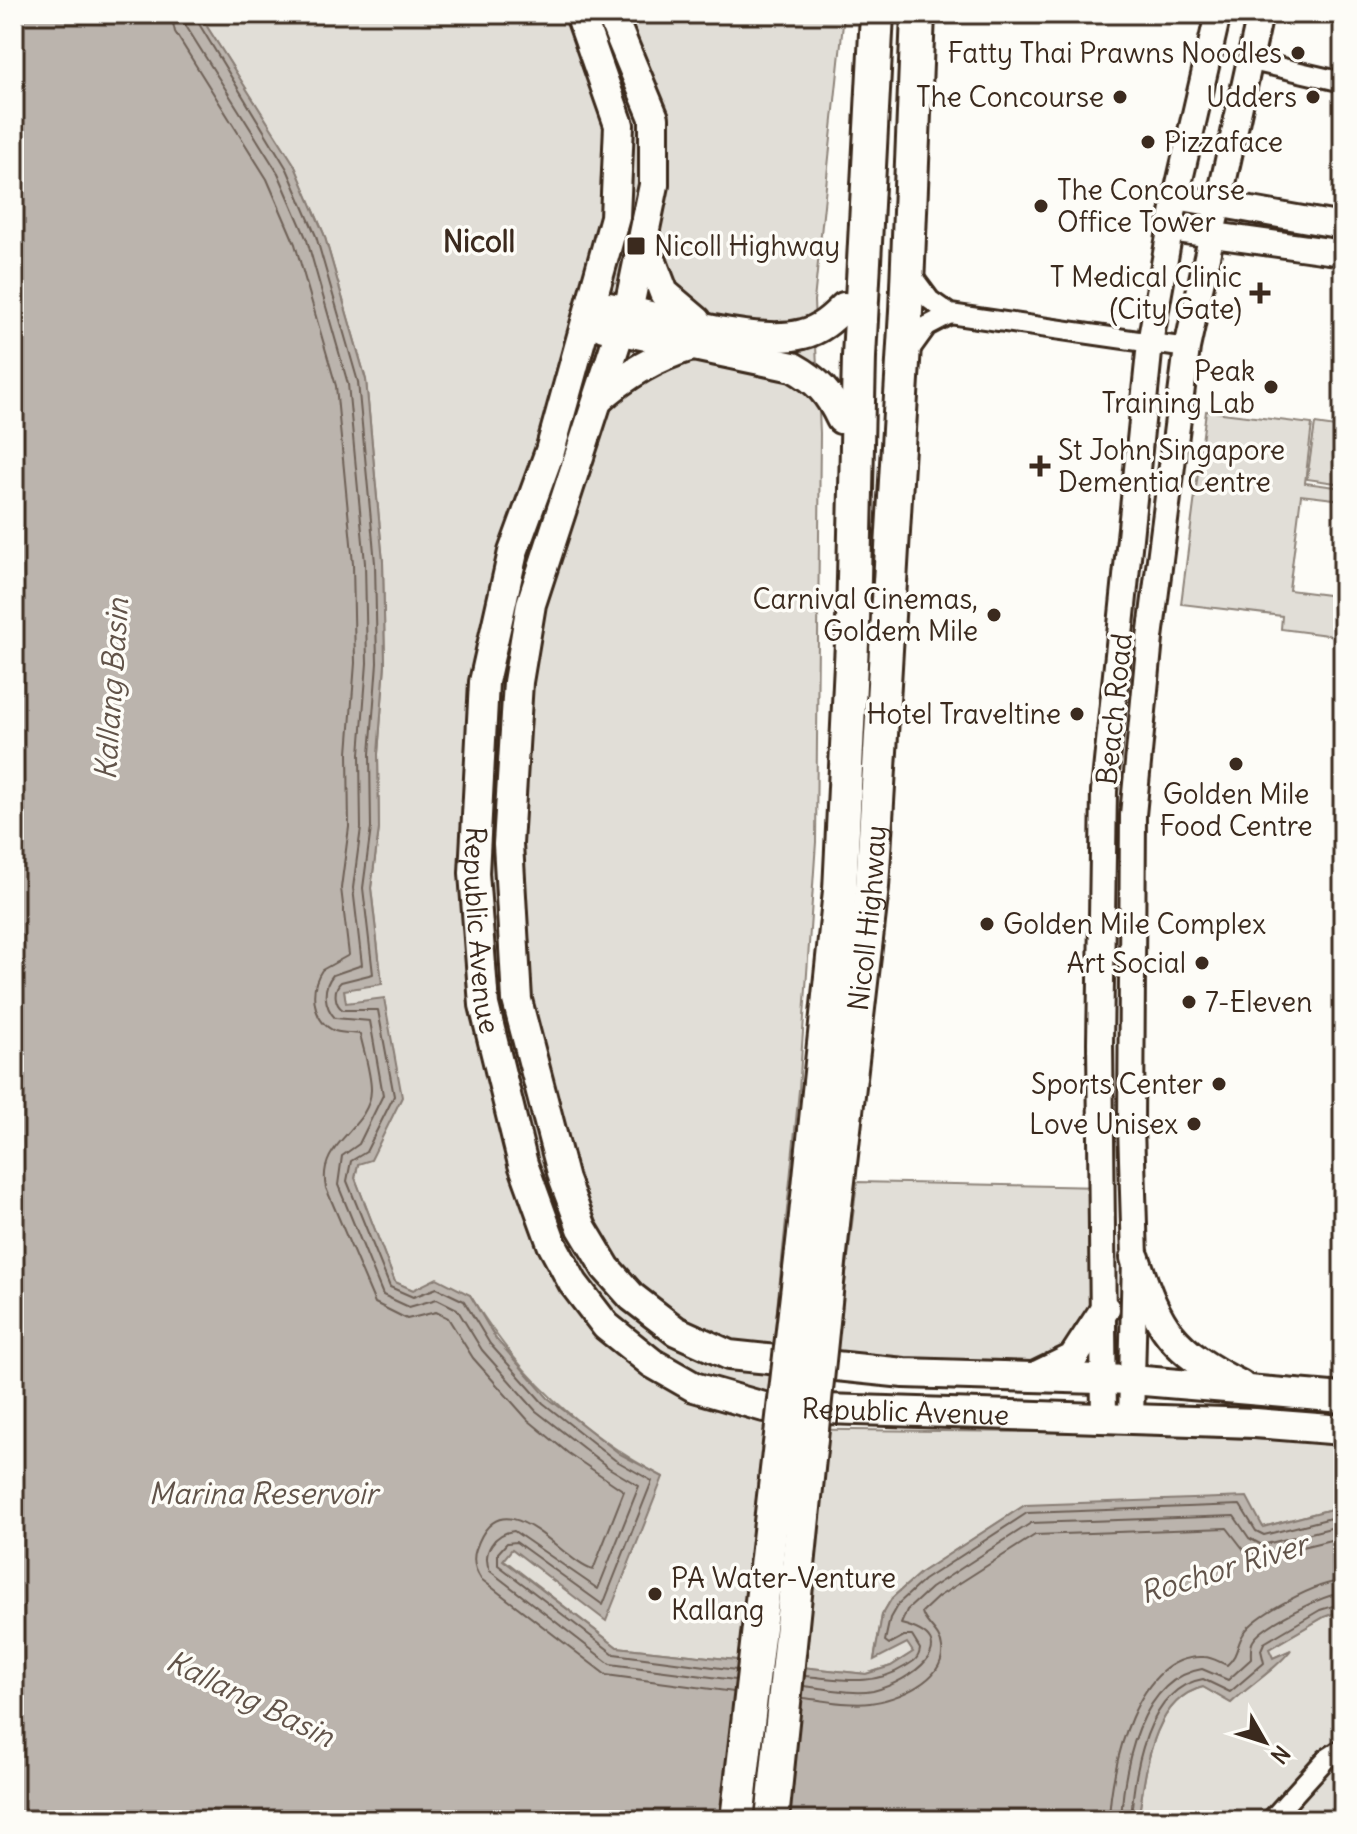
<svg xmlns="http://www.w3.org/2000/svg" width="1357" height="1834" font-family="Delius,sans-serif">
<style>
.green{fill:#e1ded7;stroke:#8e847a;stroke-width:2}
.water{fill:#bbb4ad;stroke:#887d74;stroke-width:2}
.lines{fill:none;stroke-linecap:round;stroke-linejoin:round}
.shore{stroke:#6e6157;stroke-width:2}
.street-casing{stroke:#3b2a1e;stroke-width:24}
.secondary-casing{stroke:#3b2a1e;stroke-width:30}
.primary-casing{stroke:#3b2a1e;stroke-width:34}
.highway-casing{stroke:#3b2a1e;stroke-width:38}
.street{stroke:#fdfcf7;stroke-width:18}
.secondary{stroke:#fdfcf7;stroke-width:24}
.primary{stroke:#fdfcf7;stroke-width:28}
.highway{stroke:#fdfcf7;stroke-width:32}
.highway-bridge-casing{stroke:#3b2a1e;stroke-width:38;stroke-linecap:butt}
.highway-bridge{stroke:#fdfcf7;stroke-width:32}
.poi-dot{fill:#3b2a1e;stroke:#fdfcf7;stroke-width:3}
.labels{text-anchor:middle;stroke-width:7;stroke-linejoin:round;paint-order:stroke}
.poi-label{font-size:28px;fill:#3b2a1e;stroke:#fdfcf7;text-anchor:end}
.street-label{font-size:28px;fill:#3b2a1e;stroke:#fdfcf7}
.neighbourhood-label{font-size:30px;font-weight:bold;fill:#3b2a1e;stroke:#fdfcf7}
.water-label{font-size:30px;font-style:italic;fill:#615349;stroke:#fdfcf7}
</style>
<rect width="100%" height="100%" fill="#fdfcf7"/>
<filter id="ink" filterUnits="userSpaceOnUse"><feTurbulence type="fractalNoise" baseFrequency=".0125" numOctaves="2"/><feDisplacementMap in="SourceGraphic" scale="16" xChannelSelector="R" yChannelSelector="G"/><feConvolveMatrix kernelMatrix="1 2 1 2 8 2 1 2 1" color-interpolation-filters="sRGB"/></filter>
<g filter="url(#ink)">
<g class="green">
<path d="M199,14H844L814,301L820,433L816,842L799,1090L765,1429L1110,1433L1343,1443V1506L1263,1527L1025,1505L920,1573L892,1598L882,1615L874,1659L908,1642L913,1652L891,1666L866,1674L617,1647L503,1559L512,1548L663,1477C580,1433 518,1375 470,1295L413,1290L395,1282L355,1178L358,1164L344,989L382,984L371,888L379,829L378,754L385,664L383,562L366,380L324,234L294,165Z"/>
<polygon points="1206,411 1312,424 1305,483 1343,488 1343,500 1301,495 1289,590 1343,597 1343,637 1281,629 1282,616 1181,604"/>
<polygon points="1315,424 1343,428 1343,484 1307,479"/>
<polygon points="857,1182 1102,1187 1106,1381 836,1358"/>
<path d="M1343,1610V1820H1138C1146,1775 1150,1700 1203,1687L1231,1703C1248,1686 1277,1669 1289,1651L1273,1658L1268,1649L1324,1617Z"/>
</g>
<path class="water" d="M14,14H199L294,164L324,234L366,380L383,562L385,664L378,754L379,829L371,888L382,984L344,990L346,1003L384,998L402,1097L371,1160L358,1164L355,1178L395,1282L413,1290L437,1278L470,1295L496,1339L548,1398L620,1454L663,1477L606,1621L512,1549L503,1560L617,1647L866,1674L891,1666L913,1652L907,1643L874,1660L882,1615L892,1598L920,1573L1025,1505L1247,1497L1263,1527L1343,1506V1610L1324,1617L1269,1649L1273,1658L1291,1650C1276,1669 1250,1685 1231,1703L1203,1687C1150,1700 1146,1775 1138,1820H14Z"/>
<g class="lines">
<g class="shore">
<path d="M171,14L175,32L267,179L295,244L336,386L353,564L355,663L348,753L349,827L341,888L349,955L322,970C309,989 312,1022 335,1031C344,1034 352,1032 360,1034C364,1052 371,1073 371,1090C370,1130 316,1142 326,1188L375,1303L407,1319L436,1312L448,1318L473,1358L528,1420L568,1453L624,1491L593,1570C563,1563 502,1472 476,1549C472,1560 475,1570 481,1579L606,1675L734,1692"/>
<path d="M183,14L186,26L278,173L307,240L348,384L365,563L367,663L360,754L361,828L353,888L362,965L333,975C322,988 324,1006 335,1018L370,1021L383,1095L359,1144L342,1156L338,1185L383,1295L409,1307L437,1299L457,1309L482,1350L536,1411L609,1468L639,1486L598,1589L514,1531C494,1533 481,1553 490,1571L610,1664L735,1680"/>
<path d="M193,14L287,169L316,236L358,382L375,563L377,663L370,754L371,828L363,888L373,974L341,982C333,989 334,1004 343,1010H378L394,1096L366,1152L351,1161L347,1181L390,1287L413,1297L437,1288L464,1301L490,1344L543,1403L615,1460L652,1481L603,1605L516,1542L507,1543L498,1553V1565L614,1654L736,1670"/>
<path d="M805,1676C840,1679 873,1687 904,1667C913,1662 919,1659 920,1649L912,1636H904L889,1644L885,1641L890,1618L898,1604L924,1580L1027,1513L1240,1505L1256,1531L1264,1535L1343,1515"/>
<path d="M804,1686C825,1688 852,1695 873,1691C909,1682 969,1641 901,1624L907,1610L931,1588L1031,1523L1234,1516L1249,1538L1262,1545L1343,1525"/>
<path d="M803,1698C824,1700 849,1706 870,1703C896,1700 946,1680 942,1648C941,1632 924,1624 922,1612L938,1597L1035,1535L1227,1528L1244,1550L1261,1557L1343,1537"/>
<path d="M1109,1820C1111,1768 1136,1653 1204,1657C1213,1657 1220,1663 1227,1665C1239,1654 1236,1645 1244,1633C1256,1614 1320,1581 1343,1581"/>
<path d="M1121,1820C1124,1766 1140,1679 1202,1669L1228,1680L1251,1659C1251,1653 1250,1646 1253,1641C1262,1625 1325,1594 1343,1593"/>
<path d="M1131,1820C1134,1772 1147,1688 1203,1679L1230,1692L1264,1663L1261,1650L1264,1643L1320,1610L1343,1603"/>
</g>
<defs>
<g id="street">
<polyline points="1248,60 1343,82"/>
<polyline points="910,273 930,300 950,314 1187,348"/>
<polyline points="909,351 927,326 950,314"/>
<polyline points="1271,1820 1326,1759 1343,1748"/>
</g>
<g id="secondary">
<polyline points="1176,197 1343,226"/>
<polyline points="1170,229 1343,253"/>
<polyline points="1104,1419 1100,1043 1104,791 1150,343 1176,197 1218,14"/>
<polyline points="1131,1420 1135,1258 1131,1127 1133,815 1150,638 1187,348 1260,14"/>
</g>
<g id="primary">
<path id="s1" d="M580,14L619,125L615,217L550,451L513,552L484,682L474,873L484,1005L523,1164L552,1244L573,1283L606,1326L652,1363L694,1387L764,1407L1255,1423L1343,1430"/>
<polyline points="611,14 654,118 654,185 631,297 531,604 518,682 508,844 517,1000 564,1180 582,1228 606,1268 632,1297 676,1331 729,1355 904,1373 1132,1380 1343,1398"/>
<polyline points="644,241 664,293 697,321"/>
<path d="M609,307C659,316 756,347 803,334C820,330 832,319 844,307"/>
<path d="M604,327L793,367C818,381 829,393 841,419"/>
<path d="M598,400C626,374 655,357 692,346"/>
<path d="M1135,1258C1159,1330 1171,1350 1240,1385"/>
<polyline points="1036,1376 1073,1358 1105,1309"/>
</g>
<g id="highway">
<path id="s2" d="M833,1224L872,887L906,311L918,14"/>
<polyline points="805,1225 840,891 853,622 859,357 877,14"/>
</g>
</defs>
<use href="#street" class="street-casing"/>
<use href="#secondary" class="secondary-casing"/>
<use href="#primary" class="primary-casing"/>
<use href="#highway" class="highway-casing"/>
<use href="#street" class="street"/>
<use href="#secondary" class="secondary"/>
<use href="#primary" class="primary"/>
<use href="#highway" class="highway"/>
<defs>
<g id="highway-bridge">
<polyline points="737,1820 805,1225"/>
<polyline points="772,1820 833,1224"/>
</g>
</defs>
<use href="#highway-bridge" class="highway-bridge-casing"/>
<use href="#highway-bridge" class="highway-bridge"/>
</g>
</g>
<g class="poi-dot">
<circle cx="1298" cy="53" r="8"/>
<circle cx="1120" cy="97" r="8"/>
<circle cx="1313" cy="97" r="8"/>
<circle cx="1148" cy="142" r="8"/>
<circle cx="1041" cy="206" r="8"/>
<rect x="626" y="236" width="20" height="20" rx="4"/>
<path d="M1256 281h8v8h8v8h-8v8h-8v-8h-8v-8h8z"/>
<circle cx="1271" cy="387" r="8"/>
<path d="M1036 454h8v8h8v8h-8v8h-8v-8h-8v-8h8z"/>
<circle cx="994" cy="615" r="8"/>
<circle cx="1077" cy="714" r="8"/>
<circle cx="1236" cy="764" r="8"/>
<circle cx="987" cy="924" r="8"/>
<circle cx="1202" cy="963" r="8"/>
<circle cx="1189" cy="1002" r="8"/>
<circle cx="1219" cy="1084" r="8"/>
<circle cx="1194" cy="1124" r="8"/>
<circle cx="655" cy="1594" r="8"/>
</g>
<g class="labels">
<g class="poi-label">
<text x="1282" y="63">Fatty Thai Prawns Noodles</text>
<text x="1104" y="107">The Concourse</text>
<text x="1297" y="107">Udders</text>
<text x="1164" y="152" text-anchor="start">Pizzaface</text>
<text x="1057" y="200" text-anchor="start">The Concourse<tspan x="1057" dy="32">Office Tower</tspan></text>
<text x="654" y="256" text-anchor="start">Nicoll Highway</text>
<text x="1242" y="287">T Medical Clinic<tspan x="1242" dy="32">(City Gate)</tspan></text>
<text x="1255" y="381">Peak<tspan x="1255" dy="32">Training Lab</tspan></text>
<text x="1058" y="460" text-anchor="start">St John Singapore<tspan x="1058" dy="32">Dementia Centre</tspan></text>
<text x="978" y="609">Carnival Cinemas,<tspan x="978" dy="32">Goldem Mile</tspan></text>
<text x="1061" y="724">Hotel Traveltine</text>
<text x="1236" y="804" text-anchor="middle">Golden Mile<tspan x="1236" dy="32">Food Centre</tspan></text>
<text x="1003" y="934" text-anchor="start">Golden Mile Complex</text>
<text x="1186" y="973">Art Social</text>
<text x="1205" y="1012" text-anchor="start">7-Eleven</text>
<text x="1203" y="1094">Sports Center</text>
<text x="1178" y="1134">Love Unisex</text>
<text x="671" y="1588" text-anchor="start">PA Water-Venture<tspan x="671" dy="32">Kallang</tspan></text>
</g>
<g class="street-label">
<text transform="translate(1114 709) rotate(-84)" y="10">Beach Road</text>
<text dy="10" stroke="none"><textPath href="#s2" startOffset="308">Nicoll Highway</textPath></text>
<text dy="10" stroke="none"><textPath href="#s1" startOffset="942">Republic Avenue</textPath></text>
<text dy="10" stroke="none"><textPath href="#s1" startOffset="1686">Republic Avenue</textPath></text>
</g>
<g class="neighbourhood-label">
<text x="479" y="252">Nicoll</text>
</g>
<g class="water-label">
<text transform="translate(112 689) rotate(-86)" y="10">Kallang Basin</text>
<text x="263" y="1504">Marina Reservoir</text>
<text transform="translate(1224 1569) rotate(-17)" y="10">Rochor River</text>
<text transform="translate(250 1699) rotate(26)" y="10">Kallang Basin</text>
</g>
</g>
<rect width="1357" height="1834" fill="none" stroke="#fdfcf7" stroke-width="48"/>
<rect x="24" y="24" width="1309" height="1786" fill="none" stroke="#3b2a1e" stroke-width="3" filter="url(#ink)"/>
<g transform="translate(1265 1742) rotate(129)" stroke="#fdfcf7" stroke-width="6" paint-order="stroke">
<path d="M0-6L14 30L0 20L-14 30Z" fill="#3b2a1e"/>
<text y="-12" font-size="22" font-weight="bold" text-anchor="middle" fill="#3b2a1e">N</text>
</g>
</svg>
